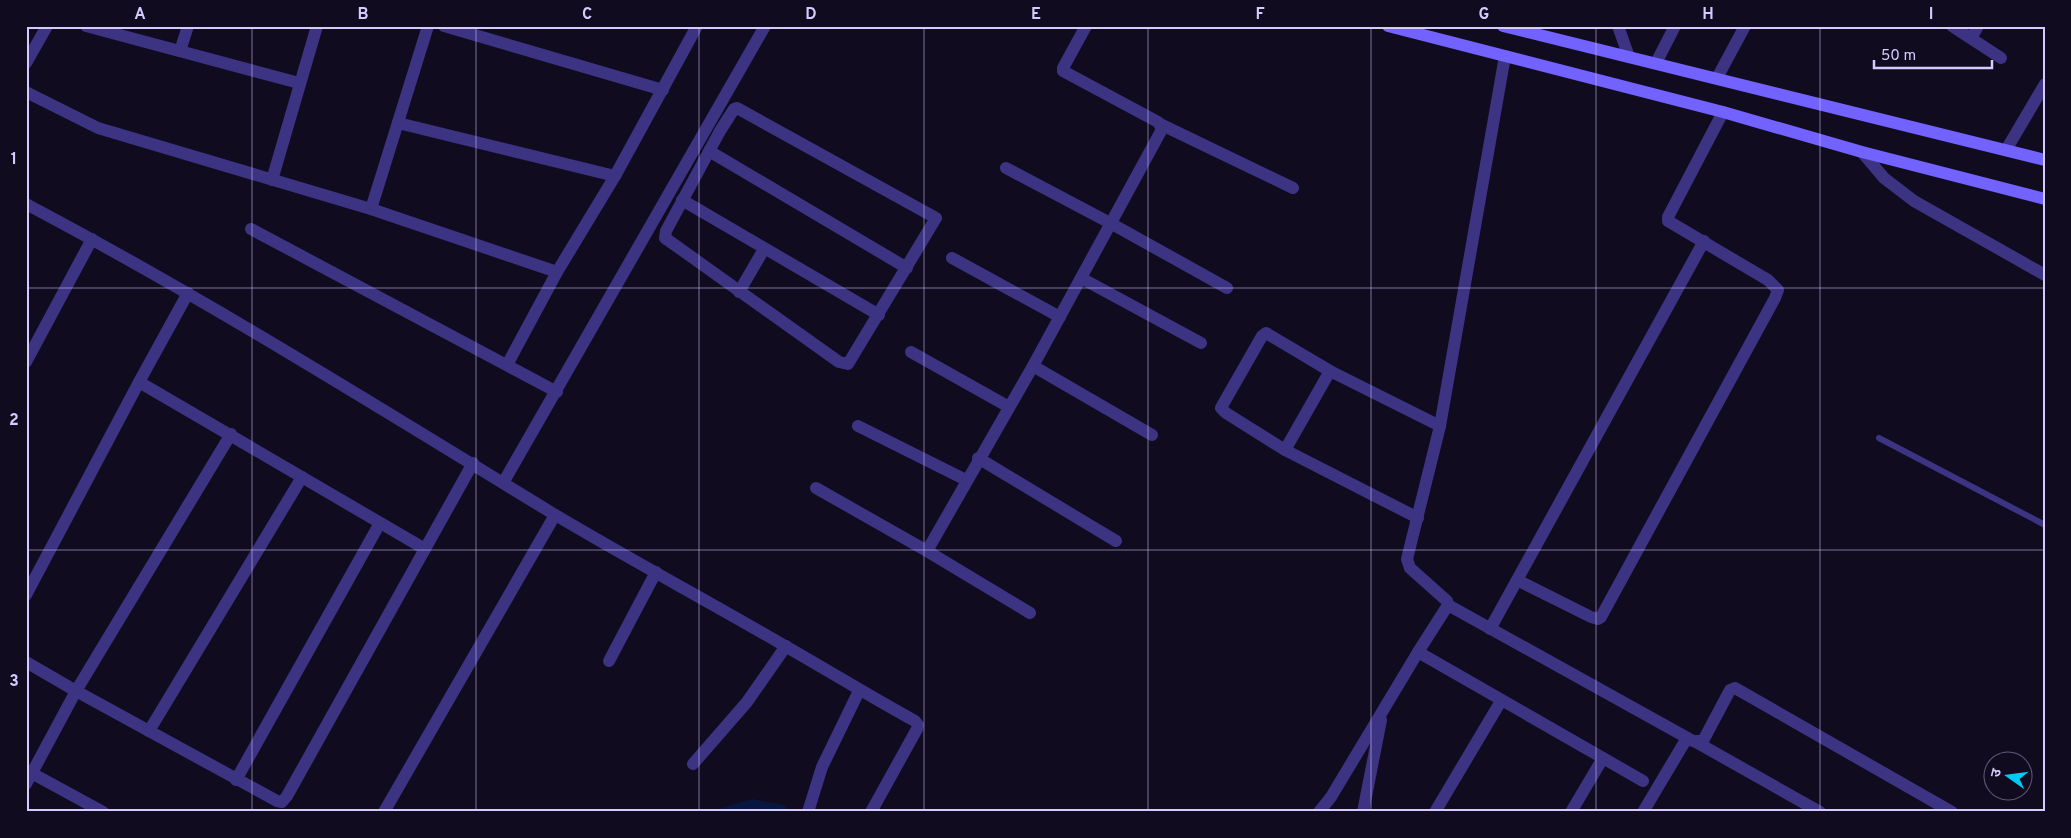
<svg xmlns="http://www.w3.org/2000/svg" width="2071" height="838" font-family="Overpass,'Noto Sans Devanagari',sans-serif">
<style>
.water{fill:#06163f}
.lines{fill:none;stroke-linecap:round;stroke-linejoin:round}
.lane{stroke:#3c3383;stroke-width:6}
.street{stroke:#3c3383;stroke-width:12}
.secondary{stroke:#7262ff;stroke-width:12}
.grid{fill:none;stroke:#d5cbff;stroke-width:1;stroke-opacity:0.55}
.neatline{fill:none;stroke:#d5cbff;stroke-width:2}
.grid-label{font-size:16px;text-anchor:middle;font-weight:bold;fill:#d5cbff}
</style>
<rect width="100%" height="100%" fill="#110b20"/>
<polygon class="water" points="752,799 784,805 789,812 707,812"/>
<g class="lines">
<polyline class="lane" points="1879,438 2045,525"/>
<g class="street">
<polyline points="86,26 299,83"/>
<polyline points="444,26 663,90"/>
<polyline points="1618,26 1629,57"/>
<polyline points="1952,26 2001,58"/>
<polyline points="1972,37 1978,26"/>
<polyline points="180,51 188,26"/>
<polyline points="26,63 47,26"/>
<polyline points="1656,63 1675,26"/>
<polyline points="1717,78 1745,26"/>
<polyline points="26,92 98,128 371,209 557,272"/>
<polygon points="737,108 936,218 848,364 839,362 665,238 666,231 720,131 734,109"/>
<polyline points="398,123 615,176"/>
<polyline points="1160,124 1293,188"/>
<polyline points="2006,150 2045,84"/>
<polyline points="709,151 907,268"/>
<polyline points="1862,152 1884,178 1914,201 2045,275"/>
<polyline points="1006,168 1112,224 1227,288"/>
<polyline points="272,180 317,26"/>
<polyline points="682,200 879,315"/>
<path d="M26,204C206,299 378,407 552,513C629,559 708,601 785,646C829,671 871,697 915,721L918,725L917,729L871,812"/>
<polyline points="371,209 428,26"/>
<polyline points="251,229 557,392"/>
<polyline points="952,258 1060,317"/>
<polyline points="1081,278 1201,343"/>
<polyline points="739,292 764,249"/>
<polyline points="911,352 1009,407"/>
<polyline points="26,362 92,239"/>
<polyline points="507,365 557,272 615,176 697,26"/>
<polyline points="1033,366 1152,435"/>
<polyline points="139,382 425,549"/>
<polyline points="858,426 966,480"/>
<polyline points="1285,450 1330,371"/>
<polyline points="978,458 1116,541"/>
<polyline points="503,483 765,26"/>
<polyline points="816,488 927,551 1030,613"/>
<polyline points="1418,518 1285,450 1226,413 1221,408 1222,406 1262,336 1266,333 1330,371 1440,426"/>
<polyline points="927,551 1033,366 1161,131 1161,127 1158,122 1063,71 1063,68 1086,26"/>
<polyline points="1517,580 1591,617 1598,619 1601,617 1775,298 1778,290 1768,280 1668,221 1668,217 1723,112"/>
<polyline points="26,595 139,382 188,293"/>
<polyline points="1448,605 1693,741 1702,741 1704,739 1730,690 1735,688 1952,812"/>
<polyline points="1490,629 1704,241"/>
<polyline points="1418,652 1643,781"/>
<polyline points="609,661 656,572"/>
<polyline points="26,662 76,691 277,801 282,802 287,796 473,463"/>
<polyline points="149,731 302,477"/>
<polyline points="1696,742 1820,812"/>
<polyline points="693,764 747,702 786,646"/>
<polyline points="26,770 103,812"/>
<polyline points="236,780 380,523"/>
<polyline points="26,784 76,691 231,434"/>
<polyline points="384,812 555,515"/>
<polyline points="808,812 822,767 859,691"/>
<polyline points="1319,812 1331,797 1418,652 1448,605 1447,601 1410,568 1407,559 1440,426 1505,56"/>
<polyline points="1363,812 1381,720"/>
<polyline points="1435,812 1501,701"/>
<polyline points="1571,812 1603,758"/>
<polyline points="1643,812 1687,738"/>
</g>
<g class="secondary">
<polyline points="1388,26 1723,112 1862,152 2045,199"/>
<polyline points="1503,26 2045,160"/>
</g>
</g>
<path class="grid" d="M252,26V812M476,26V812M699,26V812M924,26V812M1148,26V812M1371,26V812M1596,26V812M1820,26V812M26,288H2045M26,550H2045"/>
<rect width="2071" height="838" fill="none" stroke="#110b20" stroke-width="55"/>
<g transform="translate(2008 776) rotate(284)"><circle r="24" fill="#110b20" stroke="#5f5879"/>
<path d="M0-4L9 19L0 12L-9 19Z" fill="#00caf6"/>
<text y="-8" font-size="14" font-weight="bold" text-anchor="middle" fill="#d5cbff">उ</text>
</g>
<path d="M1874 60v8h118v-8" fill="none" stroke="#d5cbff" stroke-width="2.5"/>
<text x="1881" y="60" font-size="15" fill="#d5cbff" stroke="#110b20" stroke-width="4" paint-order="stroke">50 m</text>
<rect x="28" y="28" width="2016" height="782" class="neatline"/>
<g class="grid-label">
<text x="140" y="19">A</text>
<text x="363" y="19">B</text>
<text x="587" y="19">C</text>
<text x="811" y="19">D</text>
<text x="1036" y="19">E</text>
<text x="1260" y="19">F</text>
<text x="1484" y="19">G</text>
<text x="1708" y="19">H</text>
<text x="1931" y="19">I</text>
<text x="14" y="164">1</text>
<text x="14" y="425">2</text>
<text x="14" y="686">3</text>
</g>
</svg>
